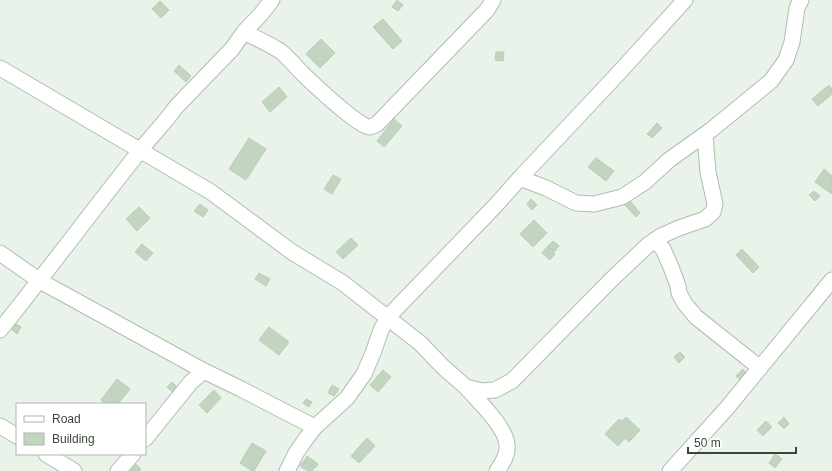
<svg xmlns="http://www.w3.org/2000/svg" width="832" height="471" font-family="Helvetica,sans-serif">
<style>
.building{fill:#c3d4c0;stroke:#b7cfb4}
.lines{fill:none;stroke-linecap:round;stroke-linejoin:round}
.street-casing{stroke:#aebead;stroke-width:17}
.street{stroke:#fff;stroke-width:15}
</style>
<rect width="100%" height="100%" fill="#eaf3ea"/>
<g class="building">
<polygon points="397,0 403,5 398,11 392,7"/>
<polygon points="160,1 169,10 161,18 152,9"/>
<polygon points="383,19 402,41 393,49 373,27"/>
<polygon points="321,39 335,53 320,68 306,54"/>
<polygon points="496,52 504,52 503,61 495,60"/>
<polygon points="179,65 191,76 186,82 174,71"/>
<polygon points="829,85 832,89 832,94 818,106 812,99"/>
<polygon points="279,87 287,97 270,112 262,102"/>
<polygon points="394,119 402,126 384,147 377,141"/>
<polygon points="657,123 662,128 652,138 647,134"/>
<polygon points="249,138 266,149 246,180 229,169"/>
<polygon points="596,158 614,171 606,181 588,167"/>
<polygon points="824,169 832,176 832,194 815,182"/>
<polygon points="333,175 341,179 332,194 324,189"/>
<polygon points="814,191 820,196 815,201 809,195"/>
<polygon points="531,199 537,205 532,210 527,204"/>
<polygon points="630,201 640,213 636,217 625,205"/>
<polygon points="200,204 208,210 203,217 194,211"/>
<polygon points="139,207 150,218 137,231 126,219"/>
<polygon points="534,220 547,233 533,247 520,234"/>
<polygon points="351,238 358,245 343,259 336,252"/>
<polygon points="553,241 559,246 555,251 548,246"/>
<polygon points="142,244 153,253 146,261 135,252"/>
<polygon points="548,246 555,251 553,253 555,254 550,260 542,253"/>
<polygon points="742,249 759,267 753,273 736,255"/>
<polygon points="259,273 270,279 266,286 255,279"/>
<polygon points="16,324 21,327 17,334 12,330"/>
<polygon points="269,327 289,342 279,355 259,340"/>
<polygon points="680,352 685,357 679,363 674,357"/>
<polygon points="743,369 747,374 740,380 736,376"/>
<polygon points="383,370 391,377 378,392 370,385"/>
<polygon points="117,379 130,389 118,404 105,404 101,400"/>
<polygon points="172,382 179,389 175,394 167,387"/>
<polygon points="332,385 339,389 334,396 328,393"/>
<polygon points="214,390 221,398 207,413 199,405"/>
<polygon points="306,399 312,402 309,407 303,403"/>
<polygon points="626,417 640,430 629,442 625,438 618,446 605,434 619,419 622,421"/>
<polygon points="784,417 789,424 784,429 778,423"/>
<polygon points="766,421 772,427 763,436 757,430"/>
<polygon points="367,438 375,446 359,463 351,456"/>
<polygon points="252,443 266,451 254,471 252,471 240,463"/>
<polygon points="775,454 782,459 775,468 769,463"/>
<polygon points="307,456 318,464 315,468 304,461"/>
<polygon points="303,461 314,468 312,471 308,471 300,466"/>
<polygon points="136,464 141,469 139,471 130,471"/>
</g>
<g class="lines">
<defs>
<g id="street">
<path d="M244,32C256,38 269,44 280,51C288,57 295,66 302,73C311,82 359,127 369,127C372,127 375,125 377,124L487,10L493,0"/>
<polyline points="0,68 211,192 292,252 343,283 420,343 443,367 466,387 482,391 495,390 512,381 612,279 648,245 661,236 679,228 705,219 713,212 715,204 708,172 705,135"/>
<polyline points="520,178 615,77 685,0"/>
<polyline points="655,240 663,249 671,267 678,286 679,293 685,304 696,317 760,368"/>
<polyline points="0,253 40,281 204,371 241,389 295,417 315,427"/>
<path d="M0,330C47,272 92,211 139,152C151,136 165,123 176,107L232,49L244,32L261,14L272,0"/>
<path d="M466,387C478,401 506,427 507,445C508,455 502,464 497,471"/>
<polyline points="0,426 17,436"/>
<polyline points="145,439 191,382 204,371"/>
<polyline points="46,454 74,471"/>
<polyline points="118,471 133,454"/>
<polyline points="287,471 296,453 305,440 315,427 347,398 364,374 373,353 381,330 388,317 496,205 520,178 546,188 576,203 594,204 622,197 645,182 669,160 711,130 771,81 786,60 792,42 797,8 801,0"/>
<polyline points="670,471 727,408 832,280"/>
</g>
</defs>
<use href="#street" class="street-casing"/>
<use href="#street" class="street"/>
</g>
<rect x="16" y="403" width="130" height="52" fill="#ffffff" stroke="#b0b5af"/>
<rect x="24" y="416" width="20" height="6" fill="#ffffff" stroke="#b0b5af"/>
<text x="52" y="423" font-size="12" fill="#3a4738">Road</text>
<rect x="24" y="433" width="20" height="12" fill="#c3d4c0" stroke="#b0b5af"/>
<text x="52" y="443" font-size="12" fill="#3a4738">Building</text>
<path d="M688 447v6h108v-6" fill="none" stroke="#3a4738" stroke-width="2"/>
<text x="694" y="447" font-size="12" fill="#3a4738" stroke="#ffffff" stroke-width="3" paint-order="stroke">50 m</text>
</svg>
